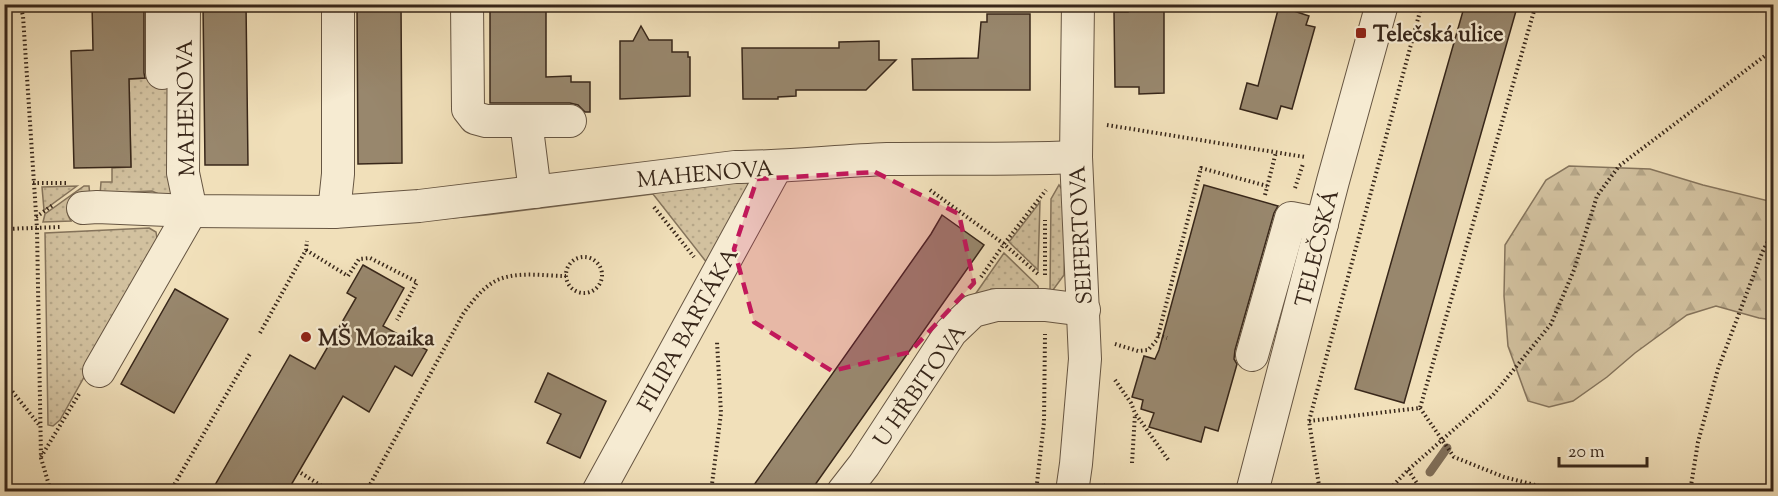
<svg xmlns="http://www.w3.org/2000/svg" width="1778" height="496" font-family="'Sorts Mill Goudy',serif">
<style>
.grass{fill:url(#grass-dots);stroke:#85745c;stroke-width:1.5}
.forest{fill:url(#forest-firs);stroke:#85745c;stroke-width:1.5}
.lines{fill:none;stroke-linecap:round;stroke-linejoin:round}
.stream{stroke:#81705a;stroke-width:9}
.building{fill:#98876d;stroke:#38271a;stroke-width:1.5}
.minor-casing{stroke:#665542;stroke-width:34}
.path{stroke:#38271a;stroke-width:4;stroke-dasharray:1.5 3;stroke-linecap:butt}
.minor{stroke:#f6ebd2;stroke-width:32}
.marked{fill:#c2185b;fill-opacity:0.2;stroke:#c2185b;stroke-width:4.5;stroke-dasharray:12 8;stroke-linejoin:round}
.poi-dot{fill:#8f2418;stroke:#f6ebd2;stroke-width:2}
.labels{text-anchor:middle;stroke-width:4.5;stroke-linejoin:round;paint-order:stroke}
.poi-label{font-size:22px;font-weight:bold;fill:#38271a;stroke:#f6ebd2;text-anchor:start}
.street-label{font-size:22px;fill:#38271a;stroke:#f6ebd2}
</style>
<defs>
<pattern id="grass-dots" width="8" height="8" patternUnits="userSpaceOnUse" patternTransform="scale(1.5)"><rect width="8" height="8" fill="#d2c19f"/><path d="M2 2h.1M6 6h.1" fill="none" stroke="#b5a688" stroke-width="1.8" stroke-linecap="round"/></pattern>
<pattern id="forest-firs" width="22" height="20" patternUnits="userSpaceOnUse" patternTransform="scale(1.5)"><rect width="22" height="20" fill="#d2c19f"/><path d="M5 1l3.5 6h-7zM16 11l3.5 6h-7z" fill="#b5a688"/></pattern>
</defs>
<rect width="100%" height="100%" fill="#f1e0ba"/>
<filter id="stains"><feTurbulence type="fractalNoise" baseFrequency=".00333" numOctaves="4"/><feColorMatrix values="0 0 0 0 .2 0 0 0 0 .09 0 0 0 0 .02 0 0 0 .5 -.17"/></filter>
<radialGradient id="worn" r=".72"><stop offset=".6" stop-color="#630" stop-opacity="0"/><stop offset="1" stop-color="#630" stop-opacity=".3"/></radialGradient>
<g class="grass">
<polygon points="151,78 176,80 172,200 152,191 131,192 129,198 100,195 101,182 112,182 112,168 131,167 129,79"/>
<polygon points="746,179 750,191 711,268 653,194 486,215 395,223"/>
<polygon points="1059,185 1066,195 1064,275 1050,294 1051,199"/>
<polygon points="77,186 44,210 42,187"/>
<path d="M84,186H89L90,198C75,201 60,203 71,221L43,222L45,214Z"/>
<polygon points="1040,202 1038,270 1009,242"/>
<polygon points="149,228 156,232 158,245 60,420 53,426 48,425 45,233"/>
<polygon points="1004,253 1038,286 1039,299 1030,290 991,289 987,298 974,296"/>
</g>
<polygon class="forest" points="1569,166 1650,169 1703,185 1773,202 1773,320 1759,318 1716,306 1687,315 1635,353 1607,377 1573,401 1549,407 1528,401 1508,346 1504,296 1505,245 1546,180"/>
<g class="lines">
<polyline class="stream" points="1430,472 1447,448"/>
</g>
<g class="building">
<polygon points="92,4 144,4 144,73 145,78 129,79 131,167 74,168 71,51 93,50"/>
<polygon points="203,4 246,4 248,165 205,165"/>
<polygon points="357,4 401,4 402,163 358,164"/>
<polygon points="490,4 546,4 546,77 571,76 571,82 590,82 590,112 585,112 578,105 570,103 490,103"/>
<polygon points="1128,4 1164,4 1164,93 1139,94 1139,87 1115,87 1114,12 1128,12"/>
<polygon points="1465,4 1518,4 1404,403 1355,389"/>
<polygon points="1279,6 1309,16 1306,25 1315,27 1292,109 1281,106 1277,119 1240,109 1247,83 1258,86"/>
<polygon points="987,14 1030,14 1030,90 913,90 912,59 978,58 981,22 987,22"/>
<polygon points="641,26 649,40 672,40 672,52 688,52 688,57 690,57 690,96 620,99 620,41 633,41"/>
<polygon points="879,41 879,60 896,60 866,90 796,90 796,96 778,97 778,99 743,99 742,48 839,48 839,42"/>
<polygon points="1204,185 1278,206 1274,213 1235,350 1234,359 1237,364 1218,431 1205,427 1201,442 1149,427 1154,413 1141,409 1143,400 1132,397 1144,356 1155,359 1159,350"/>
<polygon points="942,215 984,245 810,492 749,492 931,234"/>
<polygon points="363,265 404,288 383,326 427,350 412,376 395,366 369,412 343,396 287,492 211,492 290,355 315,369 356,298 347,293"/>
<polygon points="175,289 228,319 174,413 121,384"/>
<polygon points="548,373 606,401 580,458 547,443 561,414 535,402"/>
</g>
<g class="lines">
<defs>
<g id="minor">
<polyline points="162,4 162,73"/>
<polyline points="467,4 468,109 475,118 486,121 570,121"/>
<polyline points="526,121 535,192"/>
<path d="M83,208L97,207L191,211L334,212L419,206L735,167C786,167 836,161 887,159C950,158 1013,160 1076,157"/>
<polyline points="334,212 338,174 338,4"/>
<polyline points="1252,355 1291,218 1322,224"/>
<polyline points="99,371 191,211 183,173 184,4"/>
<polyline points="598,492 776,167"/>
<polyline points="843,492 864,465 951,332 973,311 996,305 1045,305 1084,310"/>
<polyline points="1072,492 1076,464 1085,359 1076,157 1078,4"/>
<polyline points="1252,492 1333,181 1382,4"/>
</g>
</defs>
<use href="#minor" class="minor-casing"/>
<g class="path">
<polyline points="20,4 23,16 37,229 41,458 51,492"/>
<polyline points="430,4 437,10"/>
<polyline points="1528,4 1533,9"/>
<polyline points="1769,4 1774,19"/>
<polyline points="1107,125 1305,157"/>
<polyline points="33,183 66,183"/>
<polyline points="1295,188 1303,164"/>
<polyline points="930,190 1004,244 1038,274"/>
<polyline points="1265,195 1276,152"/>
<polyline points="654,207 694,257"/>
<polyline points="36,217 53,205"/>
<polyline points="4,229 61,227"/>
<polyline points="306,250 348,276 359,259 370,258 417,282 397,320"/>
<circle cx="584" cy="275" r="18"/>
<polyline points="1045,275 1045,220"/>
<polyline points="981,277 1004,244 1046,190"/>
<polyline points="260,333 306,250 307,241"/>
<polyline points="1158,335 1167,338"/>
<polyline points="1115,344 1138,351 1148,350 1157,340 1201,168 1267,186"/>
<polyline points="1115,380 1131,403 1135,413 1169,461"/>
<polyline points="4,381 40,426"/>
<polyline points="1420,408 1454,457 1504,477 1562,492"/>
<polyline points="1309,421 1420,408 1536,4"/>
<polyline points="41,457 79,394"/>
<polyline points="1132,463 1135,414"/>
<polyline points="1408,470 1423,492"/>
<polyline points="301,473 331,492"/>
<polyline points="1103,485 1110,492"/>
<polyline points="170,492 251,352"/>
<path d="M366,492L463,314C471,303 480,291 492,283C512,270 543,276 566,276"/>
<polyline points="711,492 721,413 717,342"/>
<polyline points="1036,492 1044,422 1045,334"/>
<polyline points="1320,492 1309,421 1422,4"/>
<polyline points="1387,492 1408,470 1493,395 1551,324 1574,270 1597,196 1619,166 1774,49"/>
<polyline points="1690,492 1698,442 1718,369 1762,253 1774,229"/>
</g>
<use href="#minor" class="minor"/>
</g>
<path class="marked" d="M875,172L959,214L974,283L910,352L832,371L754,322L734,249L757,179Z"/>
<g class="poi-dot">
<rect x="1355" y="27" width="12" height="12" rx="3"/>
<circle cx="306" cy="337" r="6"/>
</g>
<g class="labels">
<g class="poi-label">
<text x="1373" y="41">Telečská ulice</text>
<text x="318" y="345">MŠ Mozaika</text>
</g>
<g class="street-label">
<text transform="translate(185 108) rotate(-91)" y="8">MAHENOVA</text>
<text transform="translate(705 173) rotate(-5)" y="8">MAHENOVA</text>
<text transform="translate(1080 235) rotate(-93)" y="8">SEIFERTOVA</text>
<text transform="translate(1316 248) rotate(-76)" y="8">TELEČSKÁ</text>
<text transform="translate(687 329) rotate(-61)" y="8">FILIPA BARTÁKA</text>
<text transform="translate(919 385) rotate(-55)" y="8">U HŘBITOVA</text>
</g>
</g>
<rect width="1778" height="496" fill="none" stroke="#f1e0ba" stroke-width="24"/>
<rect x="6" y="6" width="1766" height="484" fill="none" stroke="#38271a" stroke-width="3"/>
<rect x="12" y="12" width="1754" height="472" fill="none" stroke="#38271a" stroke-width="1.5"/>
<path d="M1559 457v9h88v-9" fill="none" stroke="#38271a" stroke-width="3"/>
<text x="1568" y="457" font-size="18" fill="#38271a" stroke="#f6ebd2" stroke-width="4.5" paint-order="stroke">20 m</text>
<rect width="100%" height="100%" filter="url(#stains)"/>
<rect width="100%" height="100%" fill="url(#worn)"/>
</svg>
